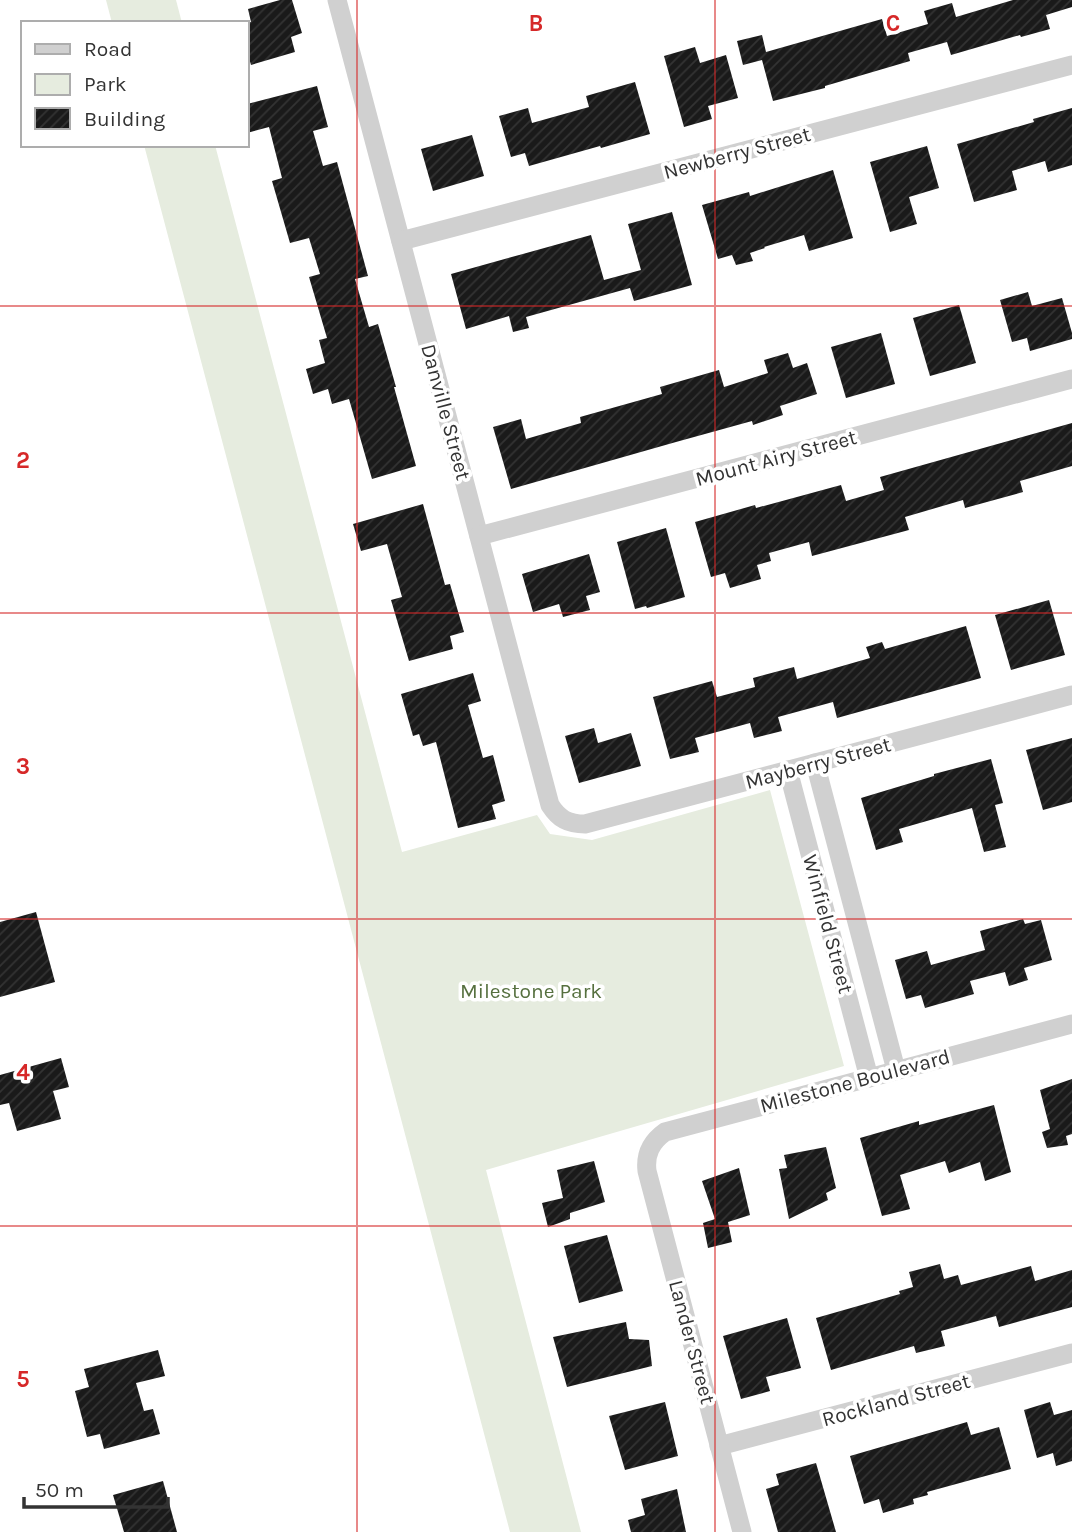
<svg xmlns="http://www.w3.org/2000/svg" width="1072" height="1532" font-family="Karla,sans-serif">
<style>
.park{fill:#e6ecdf}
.building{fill:url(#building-hatch)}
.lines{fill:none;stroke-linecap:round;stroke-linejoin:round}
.street{stroke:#d0d0d0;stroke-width:19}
.grid{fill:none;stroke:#d62828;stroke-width:2;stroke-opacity:0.55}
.labels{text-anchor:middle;stroke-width:7;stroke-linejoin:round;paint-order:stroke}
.street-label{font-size:21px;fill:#333;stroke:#fff}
.park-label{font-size:21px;fill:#56703f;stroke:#fff}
.grid-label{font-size:23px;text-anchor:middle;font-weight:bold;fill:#d62828;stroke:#fff;stroke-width:7;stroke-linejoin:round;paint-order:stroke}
</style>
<defs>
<pattern id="building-hatch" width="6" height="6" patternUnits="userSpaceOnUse" patternTransform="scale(1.75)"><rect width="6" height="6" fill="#1a1a1a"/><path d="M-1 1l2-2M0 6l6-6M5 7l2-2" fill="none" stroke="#333"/></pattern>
</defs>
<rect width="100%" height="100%" fill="#fff"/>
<g class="park">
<polygon points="106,0 176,0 182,23 112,23"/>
<polygon points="144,145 215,145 402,852 537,815 550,834 592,840 770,790 844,1066 486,1170 581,1532 510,1532"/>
</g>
<g class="building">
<polygon points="280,0 292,0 302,33 291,37 295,52 251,65 247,51 247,23 251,22 248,9"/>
<polygon points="1013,0 1072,0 1072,7 1046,15 1050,29 1021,37 1020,35 951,55 947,42 908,53 910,61 825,86 825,88 773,101 762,60 743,65 737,41 762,35 766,52 882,19 887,36 928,24 924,11 952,3 956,17"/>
<polygon points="695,47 700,63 726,55 738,98 708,106 712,119 684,127 664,56"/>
<polygon points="635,82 650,134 601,148 600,146 529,166 525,153 511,157 499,116 528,108 532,123 589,107 586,96"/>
<polygon points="317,86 328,127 313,131 323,166 337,162 368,276 355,279 369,327 378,324 396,387 394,387 416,466 372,479 349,399 332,404 328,389 313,394 306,369 325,363 319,340 327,338 309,277 320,274 309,238 290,243 272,181 282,178 269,127 247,133 247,104"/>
<polygon points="1072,108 1072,165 1048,172 1045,161 1012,171 1017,190 974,202 957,144 1034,122 1033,119"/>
<polygon points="472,135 484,176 433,191 421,149"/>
<polygon points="927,146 939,188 909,197 917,224 890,232 870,162"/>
<polygon points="833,170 853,238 809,251 804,235 764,247 765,248 750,253 753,261 736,265 732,255 718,259 702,205 749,192 750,196"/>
<polygon points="672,212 692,285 634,301 630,288 526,317 529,328 513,332 509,316 466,329 451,274 591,235 604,280 641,270 628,224"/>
<polygon points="1028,292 1032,306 1062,298 1072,333 1072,339 1030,351 1027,338 1012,342 1000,300"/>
<polygon points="959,305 976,363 930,376 913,318"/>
<polygon points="881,333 895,384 846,398 831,347"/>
<polygon points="788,353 793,368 807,363 817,394 780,406 783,415 753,425 752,421 676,442 511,489 493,427 521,419 526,439 581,423 580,417 662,394 660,387 719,370 724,387 768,373 764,360"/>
<polygon points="1072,423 1072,466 1020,481 1023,492 965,508 963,500 905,517 909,530 812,556 809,542 769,553 771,561 757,565 761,579 730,588 725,573 711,577 695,522 755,505 756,508 841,485 846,501 884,490 880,477"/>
<polygon points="423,504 445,585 450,584 464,632 450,636 453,649 409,661 391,600 402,597 387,544 361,551 353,524"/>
<polygon points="666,528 685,597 647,608 646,606 635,609 617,542"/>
<polygon points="589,554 600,592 586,596 590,610 563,617 559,604 533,612 522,574"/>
<polygon points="1049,600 1065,655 1011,670 995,615"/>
<polygon points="966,626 981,678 837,718 833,702 778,717 782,731 754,738 750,723 695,738 699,752 670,759 653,697 712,681 717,697 755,687 753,678 794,667 797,679 870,658 866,647 882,642 885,649"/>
<polygon points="473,673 481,701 468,705 483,758 493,755 505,801 492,805 496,819 458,828 436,742 423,746 419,734 413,736 401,694"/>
<polygon points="594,728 598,743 631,733 641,766 579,783 565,736"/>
<polygon points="1072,738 1072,802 1043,810 1026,750"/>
<polygon points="991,759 1003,803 995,805 1006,847 984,852 972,808 899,829 903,842 876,850 861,798 934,776 934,774"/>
<polygon points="36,912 55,982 0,997 0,922"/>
<polygon points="1023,919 1025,924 1041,920 1052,960 1024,968 1028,980 1009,986 1005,972 970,981 974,994 925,1008 921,995 906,999 895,960 927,951 931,965 985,950 980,931"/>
<polygon points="61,1058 69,1087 53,1091 61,1119 17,1131 9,1103 0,1105 0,1075"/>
<polygon points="1072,1079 1072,1134 1066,1136 1068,1145 1047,1148 1042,1132 1050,1129 1040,1090"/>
<polygon points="994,1105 1011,1172 985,1181 980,1162 949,1173 945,1161 900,1175 910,1209 882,1216 860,1138 919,1121 919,1125"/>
<polygon points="826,1147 836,1188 826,1193 828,1200 789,1219 779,1169 787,1168 784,1155"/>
<polygon points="594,1161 605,1202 570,1213 570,1219 548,1227 542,1203 563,1198 557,1170"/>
<polygon points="739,1168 750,1215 728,1222 732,1242 708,1248 703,1223 715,1219 702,1181"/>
<polygon points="607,1235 623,1291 579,1303 564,1246"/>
<polygon points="940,1264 944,1279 958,1275 961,1285 1031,1266 1035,1281 1072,1270 1072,1307 999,1327 996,1316 941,1331 945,1346 916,1353 914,1346 831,1370 816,1318 900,1294 899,1291 913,1287 909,1272"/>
<polygon points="787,1318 801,1368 766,1377 770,1391 741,1399 723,1336"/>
<polygon points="626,1322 629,1339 649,1340 652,1366 567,1387 553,1337"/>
<polygon points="158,1350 165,1376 136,1383 144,1411 153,1409 160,1434 104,1449 100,1434 87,1437 75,1391 89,1387 84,1369"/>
<polygon points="665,1402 678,1456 625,1470 609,1416"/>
<polygon points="1050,1402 1054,1415 1072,1410 1072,1461 1056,1466 1053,1453 1037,1458 1024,1410"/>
<polygon points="967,1422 971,1435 999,1427 1011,1469 927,1492 928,1495 913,1499 914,1504 883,1513 879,1499 864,1504 850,1456"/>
<polygon points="816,1463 836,1532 778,1532 766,1489 779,1485 776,1474"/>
<polygon points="163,1481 177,1532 124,1532 113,1495"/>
<polygon points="677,1489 686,1532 631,1532 628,1520 645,1515 641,1499"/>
</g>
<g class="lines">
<g class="street">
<path d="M337,0L550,805C559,819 568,824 585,824L1072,695"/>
<polyline points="401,241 1072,65"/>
<polyline points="479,536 1072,379"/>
<polyline points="815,763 896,1070"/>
<polyline points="788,770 869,1078"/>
<polyline points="719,1446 1072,1353"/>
<path d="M742,1532L647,1171C645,1154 651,1142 665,1132L1072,1024"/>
</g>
</g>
<path class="grid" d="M357,0V1532M715,0V1532M0,306H1072M0,613H1072M0,919H1072M0,1226H1072"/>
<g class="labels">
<g class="street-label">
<text transform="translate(737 153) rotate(-15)" y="7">Newberry Street</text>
<text transform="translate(446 412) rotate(75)" y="7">Danville Street</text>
<text transform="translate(776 458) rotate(-15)" y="7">Mount Airy Street</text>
<text transform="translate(818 763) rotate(-15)" y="7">Mayberry Street</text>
<text transform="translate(828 924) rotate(75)" y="7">Winfield Street</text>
<text transform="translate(855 1081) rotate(-15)" y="7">Milestone Boulevard</text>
<text transform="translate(692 1342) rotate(75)" y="7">Lander Street</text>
<text transform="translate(896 1400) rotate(-15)" y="7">Rockland Street</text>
</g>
<g class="park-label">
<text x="531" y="998">Milestone Park</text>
</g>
</g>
<g class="grid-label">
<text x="536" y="31">B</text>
<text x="893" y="31">C</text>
<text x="23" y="468">2</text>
<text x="23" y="774">3</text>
<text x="23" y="1080">4</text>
<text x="23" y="1387">5</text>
</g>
<rect x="21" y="21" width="228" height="126" fill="#ffffff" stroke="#adadad" stroke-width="2"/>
<rect x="35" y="44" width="35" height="10" fill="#d0d0d0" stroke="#adadad" stroke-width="2"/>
<text x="84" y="56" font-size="21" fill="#333333">Road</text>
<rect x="35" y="74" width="35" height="21" fill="#e6ecdf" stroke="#adadad" stroke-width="2"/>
<text x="84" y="91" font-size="21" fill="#333333">Park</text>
<rect x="35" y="108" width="35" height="21" fill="url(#building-hatch)" stroke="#adadad" stroke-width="2"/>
<text x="84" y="126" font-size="21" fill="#333333">Building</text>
<path d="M24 1497v10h144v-10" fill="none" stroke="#333333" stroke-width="3.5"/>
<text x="35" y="1497" font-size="21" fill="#333333" stroke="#ffffff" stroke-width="5" paint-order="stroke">50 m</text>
</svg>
